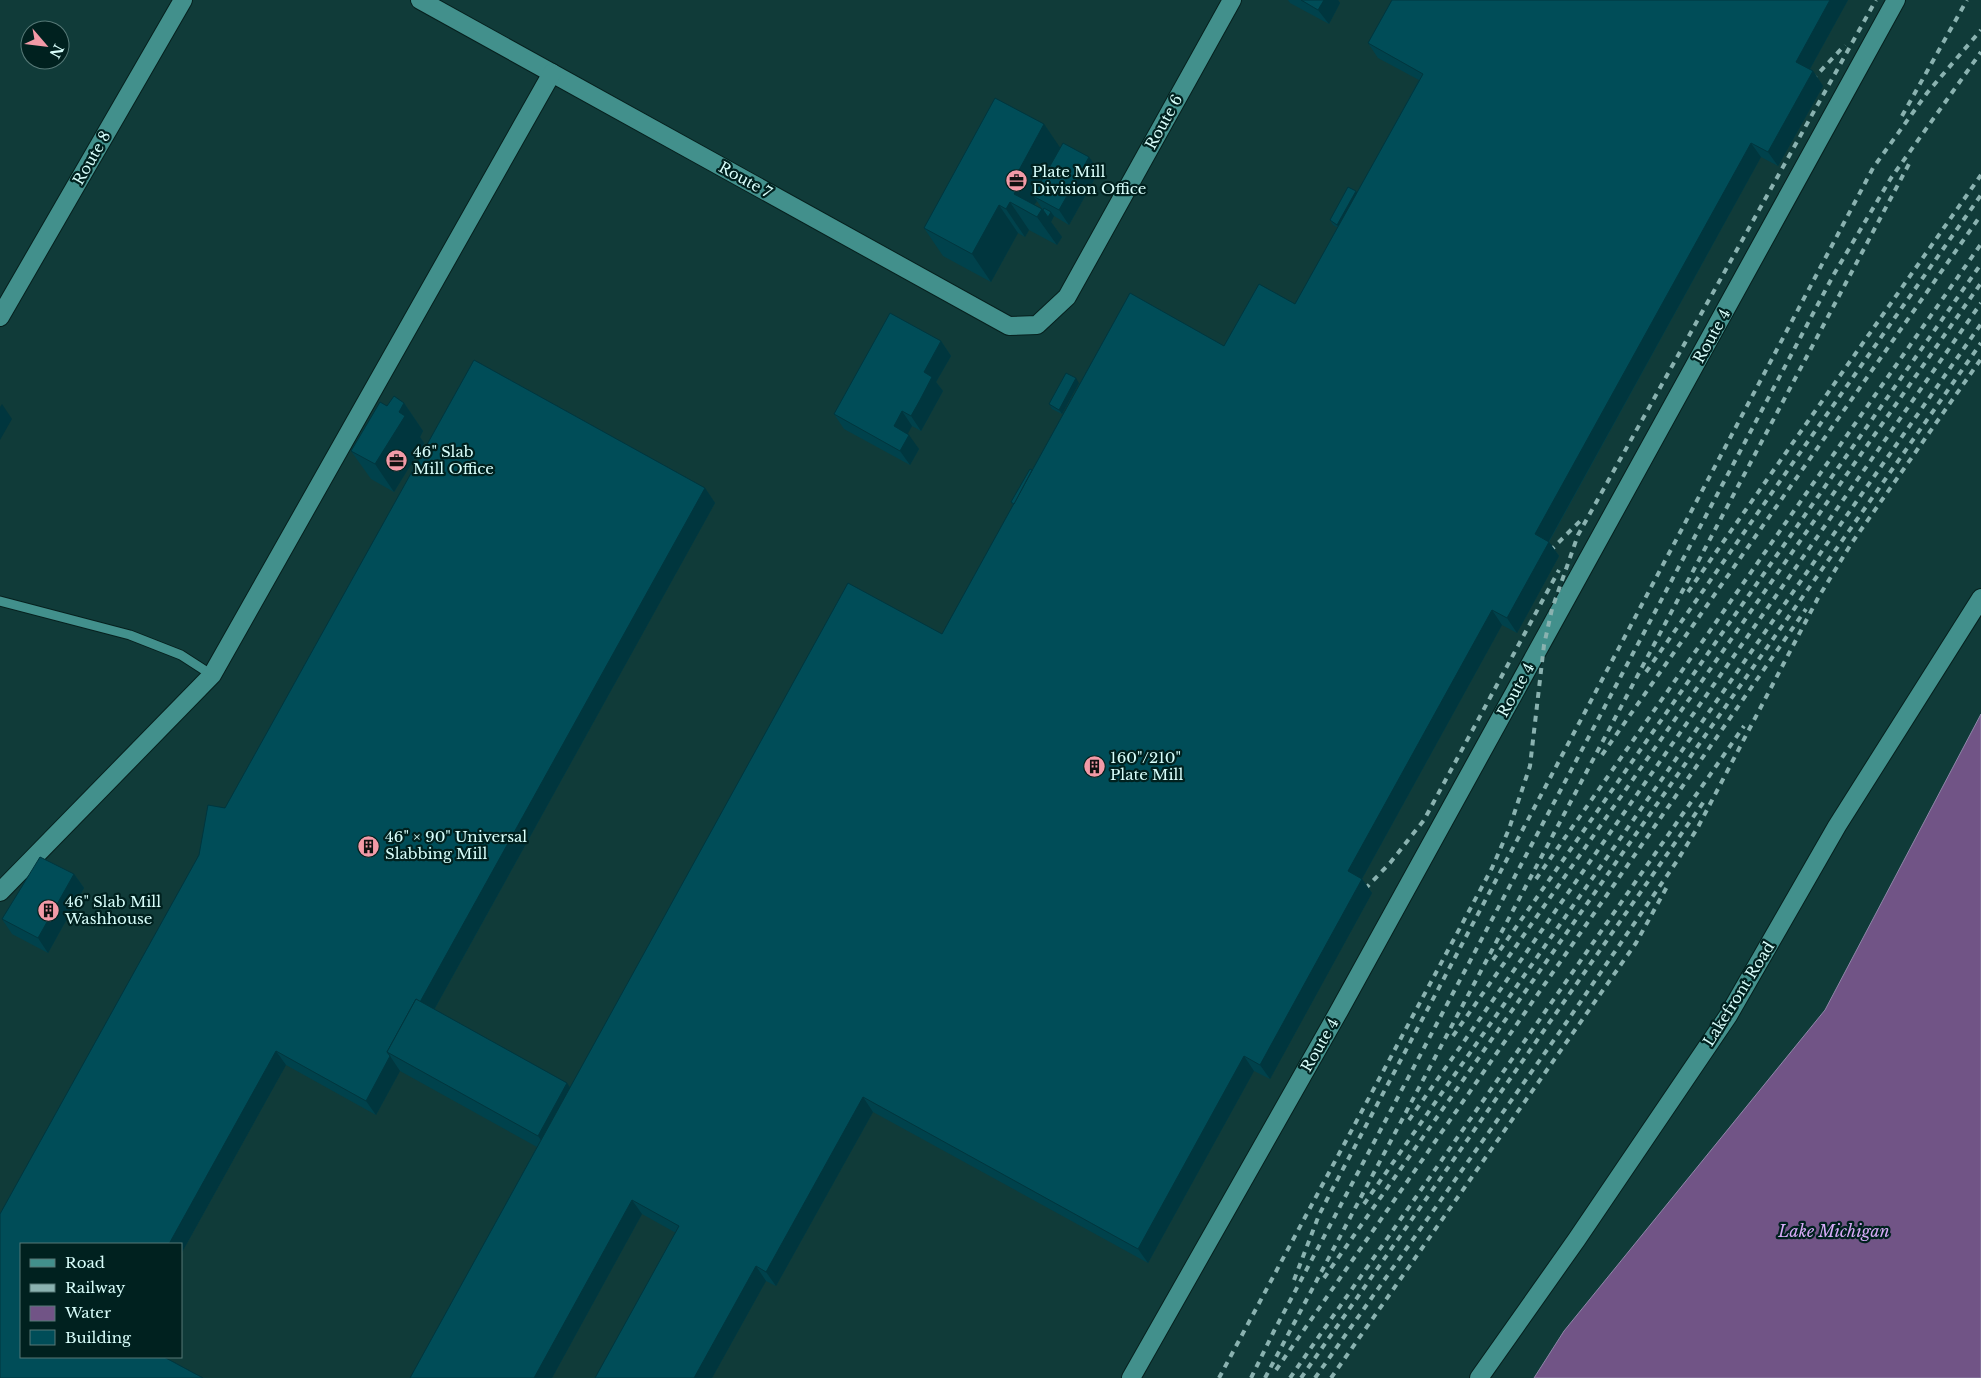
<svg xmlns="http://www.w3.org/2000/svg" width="1981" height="1378" font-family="'Libre Baskerville',serif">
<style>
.water{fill:#715486;stroke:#9087a9}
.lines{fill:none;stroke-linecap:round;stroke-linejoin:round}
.lane-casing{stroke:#06201e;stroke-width:11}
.street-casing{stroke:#06201e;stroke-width:20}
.lane{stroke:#42908c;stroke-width:9}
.street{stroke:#42908c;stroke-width:18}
.rail{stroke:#8ab2b0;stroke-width:4;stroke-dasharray:6 6;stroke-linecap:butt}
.wall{fill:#00424c;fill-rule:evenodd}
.shaded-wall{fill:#00363e}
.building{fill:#004d58;stroke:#00363e}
.labels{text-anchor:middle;stroke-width:4.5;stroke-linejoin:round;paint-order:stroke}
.street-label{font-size:15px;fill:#d8fefb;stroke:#00211f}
.poi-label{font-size:15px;fill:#d8fefb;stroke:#00211f;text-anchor:start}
.water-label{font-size:16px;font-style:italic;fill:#d7abf7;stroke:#00211f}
</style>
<rect width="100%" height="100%" fill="#103b39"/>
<polygon class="water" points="1981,714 1981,1378 1534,1378 1564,1331 1825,1010"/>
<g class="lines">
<defs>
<polyline id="lane" points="0,601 130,635 181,655 212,675"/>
<g id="street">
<polyline points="420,0 1009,326 1037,325 1067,297 1232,0"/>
<polyline points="0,317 183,0"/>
<polyline points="0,892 212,675 552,73"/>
<polyline points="1131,1378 1339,1011 1896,0"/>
<polyline points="1479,1378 1577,1239 1728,1016 1837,826 1981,598"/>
</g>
</defs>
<use href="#lane" class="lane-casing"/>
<use href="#street" class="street-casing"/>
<use href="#lane" class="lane"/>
<use href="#street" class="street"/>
<g class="rail">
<polyline points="1812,80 1845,45"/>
<polyline points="1902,116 1967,0"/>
<polyline points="1550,551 1582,519"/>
<polyline points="1688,592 1981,175"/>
<polyline points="1646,672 1981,195"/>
<polyline points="1602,755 1981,215"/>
<polyline points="1536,879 1981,244"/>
<polyline points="1365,889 1390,863 1424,820 1559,570"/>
<polyline points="1493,960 1981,264"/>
<polyline points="1453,1036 1981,283"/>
<polyline points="1409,1120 1981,303"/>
<polyline points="1364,1204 1981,324"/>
<polyline points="1324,1278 1981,343"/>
<polyline points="1294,1280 1319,1215 1334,1186 1873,168 1927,93 1981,30"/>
<polyline points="1276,1370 1806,609"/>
<polyline points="1219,1378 1492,868 1509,829 1530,766 1544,645 1552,609 1578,535 1876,0"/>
<polyline points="1251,1378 1274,1331 1834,274 1891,178 1981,52"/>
<polyline points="1265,1378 1910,162"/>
<polyline points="1290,1378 1744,726"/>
<polyline points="1301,1378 1705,800"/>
<polyline points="1315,1378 1566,1023 1677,861 1698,827 1818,598 1851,544 1981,359"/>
<polyline points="1331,1378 1636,943 1668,885"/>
</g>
</g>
<g class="wall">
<polygon points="1288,0 1338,0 1340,3 1329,24 1290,3"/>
<polygon points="1392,0 1848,0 1810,69 1813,71 1823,86 1778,166 1761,157 1549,542 1559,556 1517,633 1502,625 1362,879 1372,893 1270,1079 1254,1071 1148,1263 873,1112 776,1286 766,1281 712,1378 595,1378 676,1233 642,1214 552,1378 410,1378 537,1147 400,1071 376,1115 286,1065 181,1254 181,1244 21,1244 21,1357 164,1357 203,1378 0,1378 0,1214 199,855 208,805 225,808 474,360 705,488 715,503 434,1010 567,1083 570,1088 848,583 942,634 1013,505 1011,502 1030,469 1032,470 1130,293 1224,346 1259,284 1295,304 1338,228 1333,225 1330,220 1348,187 1356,191 1357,193 1419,80 1378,58 1368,43"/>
<path d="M1044,124L1060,148L1089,157L1099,171L1069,225L1054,216L1051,222L1062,237L1057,245L1029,230L1025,237L1018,233L991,282L943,256L924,228ZM1037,201L1043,210L1034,205Z"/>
<polygon points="941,341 951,356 936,382 943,391 921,431 912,426 907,434 919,449 910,465 844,429 834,414"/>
<polygon points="1079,383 1062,414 1052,409 1049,404"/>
<polygon points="404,403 423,431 420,437 424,443 394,492 371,479 351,451 387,406"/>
<polygon points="74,874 84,888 48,953 12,934 2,919"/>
</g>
<g class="shaded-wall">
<polygon points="1324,0 1338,0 1340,3 1329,24 1318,10"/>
<polygon points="1830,0 1848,0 1806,76 1796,62"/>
<polygon points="1813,71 1823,86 1778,166 1768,152"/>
<polygon points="1044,124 1063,152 1033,196 1037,201 1033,207 1014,194 1012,183"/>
<polygon points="1751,143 1761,157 1545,548 1535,534"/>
<polygon points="1089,157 1099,171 1069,225 1059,210"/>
<polygon points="1356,191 1359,196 1340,229 1337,225"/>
<polygon points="1010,202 1029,230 1025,237 1006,209"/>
<polygon points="999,205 1018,233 991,282 972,254"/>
<polygon points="1042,209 1048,217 1051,212 1054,216 1051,222 1062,237 1057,245 1037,217"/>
<polygon points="941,341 951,356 936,382 943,391 921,431 911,416 924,372"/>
<polygon points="1076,378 1079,383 1062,414 1059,410"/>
<polygon points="404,403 423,431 420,437 424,443 394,492 375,464 399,412"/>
<polygon points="2,404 12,419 0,440 0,407"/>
<polygon points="902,411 912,426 904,441 894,426"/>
<polygon points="909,435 919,449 910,465 900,451"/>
<polygon points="705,488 715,503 405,1062 391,1054"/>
<polygon points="1549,542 1559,556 1517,633 1507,618"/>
<polygon points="1492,610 1502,625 1358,886 1348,871"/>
<polygon points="74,874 84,888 48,953 38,938"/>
<polygon points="1362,879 1372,893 1270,1079 1260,1065"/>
<polygon points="276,1051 286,1065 181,1254 181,1244 169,1244"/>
<polygon points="390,1056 400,1071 376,1115 366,1101"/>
<polygon points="1244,1056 1254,1071 1148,1263 1138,1249"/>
<polygon points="567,1083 580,1102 551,1155 538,1136"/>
<polygon points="863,1097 873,1112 776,1286 766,1272"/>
<polygon points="632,1200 642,1214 552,1378 534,1378"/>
<polygon points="756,1266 766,1281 712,1378 694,1378"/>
</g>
<g class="building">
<polygon points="1301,0 1324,0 1318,10"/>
<polygon points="1392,0 1830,0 1796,62 1813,71 1768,152 1751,143 1535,534 1549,542 1507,618 1492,610 1348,871 1362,879 1260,1065 1244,1056 1138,1249 863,1097 766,1272 756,1266 694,1378 595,1378 679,1226 632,1200 534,1378 410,1378 848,583 942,634 1130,293 1224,346 1259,284 1295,304 1423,74 1368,43"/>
<polygon points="995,98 1044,124 1012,183 1018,187 1014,194 1042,209 1037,217 1010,202 1006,209 999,205 972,254 924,228"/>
<polygon points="1063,143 1089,157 1059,210 1033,196"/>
<polygon points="1348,187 1356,191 1337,225 1330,220"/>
<polygon points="1044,208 1051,212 1048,217 1043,210"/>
<polygon points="890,313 941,341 924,372 932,377 920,400 911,416 902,411 894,426 909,435 900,451 834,414"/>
<polygon points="474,360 705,488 420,1002 416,999 387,1052 390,1056 366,1101 276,1051 169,1244 21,1244 21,1357 164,1357 203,1378 0,1378 0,1214 199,855 208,805 225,808"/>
<polygon points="1066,373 1076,378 1059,410 1049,404"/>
<polygon points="394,396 404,403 399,412 405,416 375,464 351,451 380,402 387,406"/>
<polygon points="1030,469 1032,470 1014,504 1011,502"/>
<polygon points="40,857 74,874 38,938 2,919"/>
<polygon points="416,999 567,1083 538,1136 387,1052"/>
</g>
<defs>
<symbol id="office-disc" viewBox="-11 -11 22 22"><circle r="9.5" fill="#f39aa7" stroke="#00211f"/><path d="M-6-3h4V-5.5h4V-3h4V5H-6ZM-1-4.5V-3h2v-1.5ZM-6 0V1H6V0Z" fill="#111"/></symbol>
<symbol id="building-disc" viewBox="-11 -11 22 22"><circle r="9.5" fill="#f39aa7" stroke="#00211f"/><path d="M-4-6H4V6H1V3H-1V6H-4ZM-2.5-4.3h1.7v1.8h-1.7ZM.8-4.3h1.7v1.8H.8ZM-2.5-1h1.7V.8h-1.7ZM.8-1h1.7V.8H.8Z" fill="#111"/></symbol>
</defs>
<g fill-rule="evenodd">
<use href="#office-disc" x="1004" y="168" width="25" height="25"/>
<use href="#office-disc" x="384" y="448" width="25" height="25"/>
<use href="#building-disc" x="1082" y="754" width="25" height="25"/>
<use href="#building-disc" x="356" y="834" width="25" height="25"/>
<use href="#building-disc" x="36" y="898" width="25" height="25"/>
</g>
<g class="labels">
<g class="street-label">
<text transform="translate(1164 122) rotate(-61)" y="5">Route 6</text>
<text transform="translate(92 158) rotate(-60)" y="5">Route 8</text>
<text transform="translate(745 180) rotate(29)" y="5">Route 7</text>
<text transform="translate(1712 336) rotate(-61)" y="5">Route 4</text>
<text transform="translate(1516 690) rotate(-61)" y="5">Route 4</text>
<text transform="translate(1739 994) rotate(-58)" y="5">Lakefront Road</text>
<text transform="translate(1320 1045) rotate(-60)" y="5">Route 4</text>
</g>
<g class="poi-label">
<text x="1032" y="177">Plate Mill<tspan x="1032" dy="17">Division Office</tspan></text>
<text x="413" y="457">46" Slab<tspan x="413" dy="17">Mill Office</tspan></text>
<text x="1110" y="763">160"/210"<tspan x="1110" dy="17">Plate Mill</tspan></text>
<text x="385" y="842">46" × 90" Universal<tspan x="385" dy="17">Slabbing Mill</tspan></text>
<text x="65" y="907">46" Slab Mill<tspan x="65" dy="17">Washhouse</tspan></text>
</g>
<g class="water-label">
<text x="1834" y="1237">Lake Michigan</text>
</g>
</g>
<rect x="20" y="1243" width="162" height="115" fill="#00211f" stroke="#567977"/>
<rect x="30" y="1259" width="25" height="8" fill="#42908c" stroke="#567977"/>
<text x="65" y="1268" font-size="15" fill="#d8fefb">Road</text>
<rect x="30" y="1284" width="25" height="8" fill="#8ab2b0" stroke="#567977"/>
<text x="65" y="1293" font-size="15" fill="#d8fefb">Railway</text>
<rect x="30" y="1306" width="25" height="15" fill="#715486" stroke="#567977"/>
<text x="65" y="1318" font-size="15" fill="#d8fefb">Water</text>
<rect x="30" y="1330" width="25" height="15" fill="#004d58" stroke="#567977"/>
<text x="65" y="1343" font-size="15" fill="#d8fefb">Building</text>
<g transform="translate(45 45) rotate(118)"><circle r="24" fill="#00211f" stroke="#567977"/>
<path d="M0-4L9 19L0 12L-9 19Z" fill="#f39aa7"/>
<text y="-8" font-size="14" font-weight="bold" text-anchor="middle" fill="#d8fefb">N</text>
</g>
</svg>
